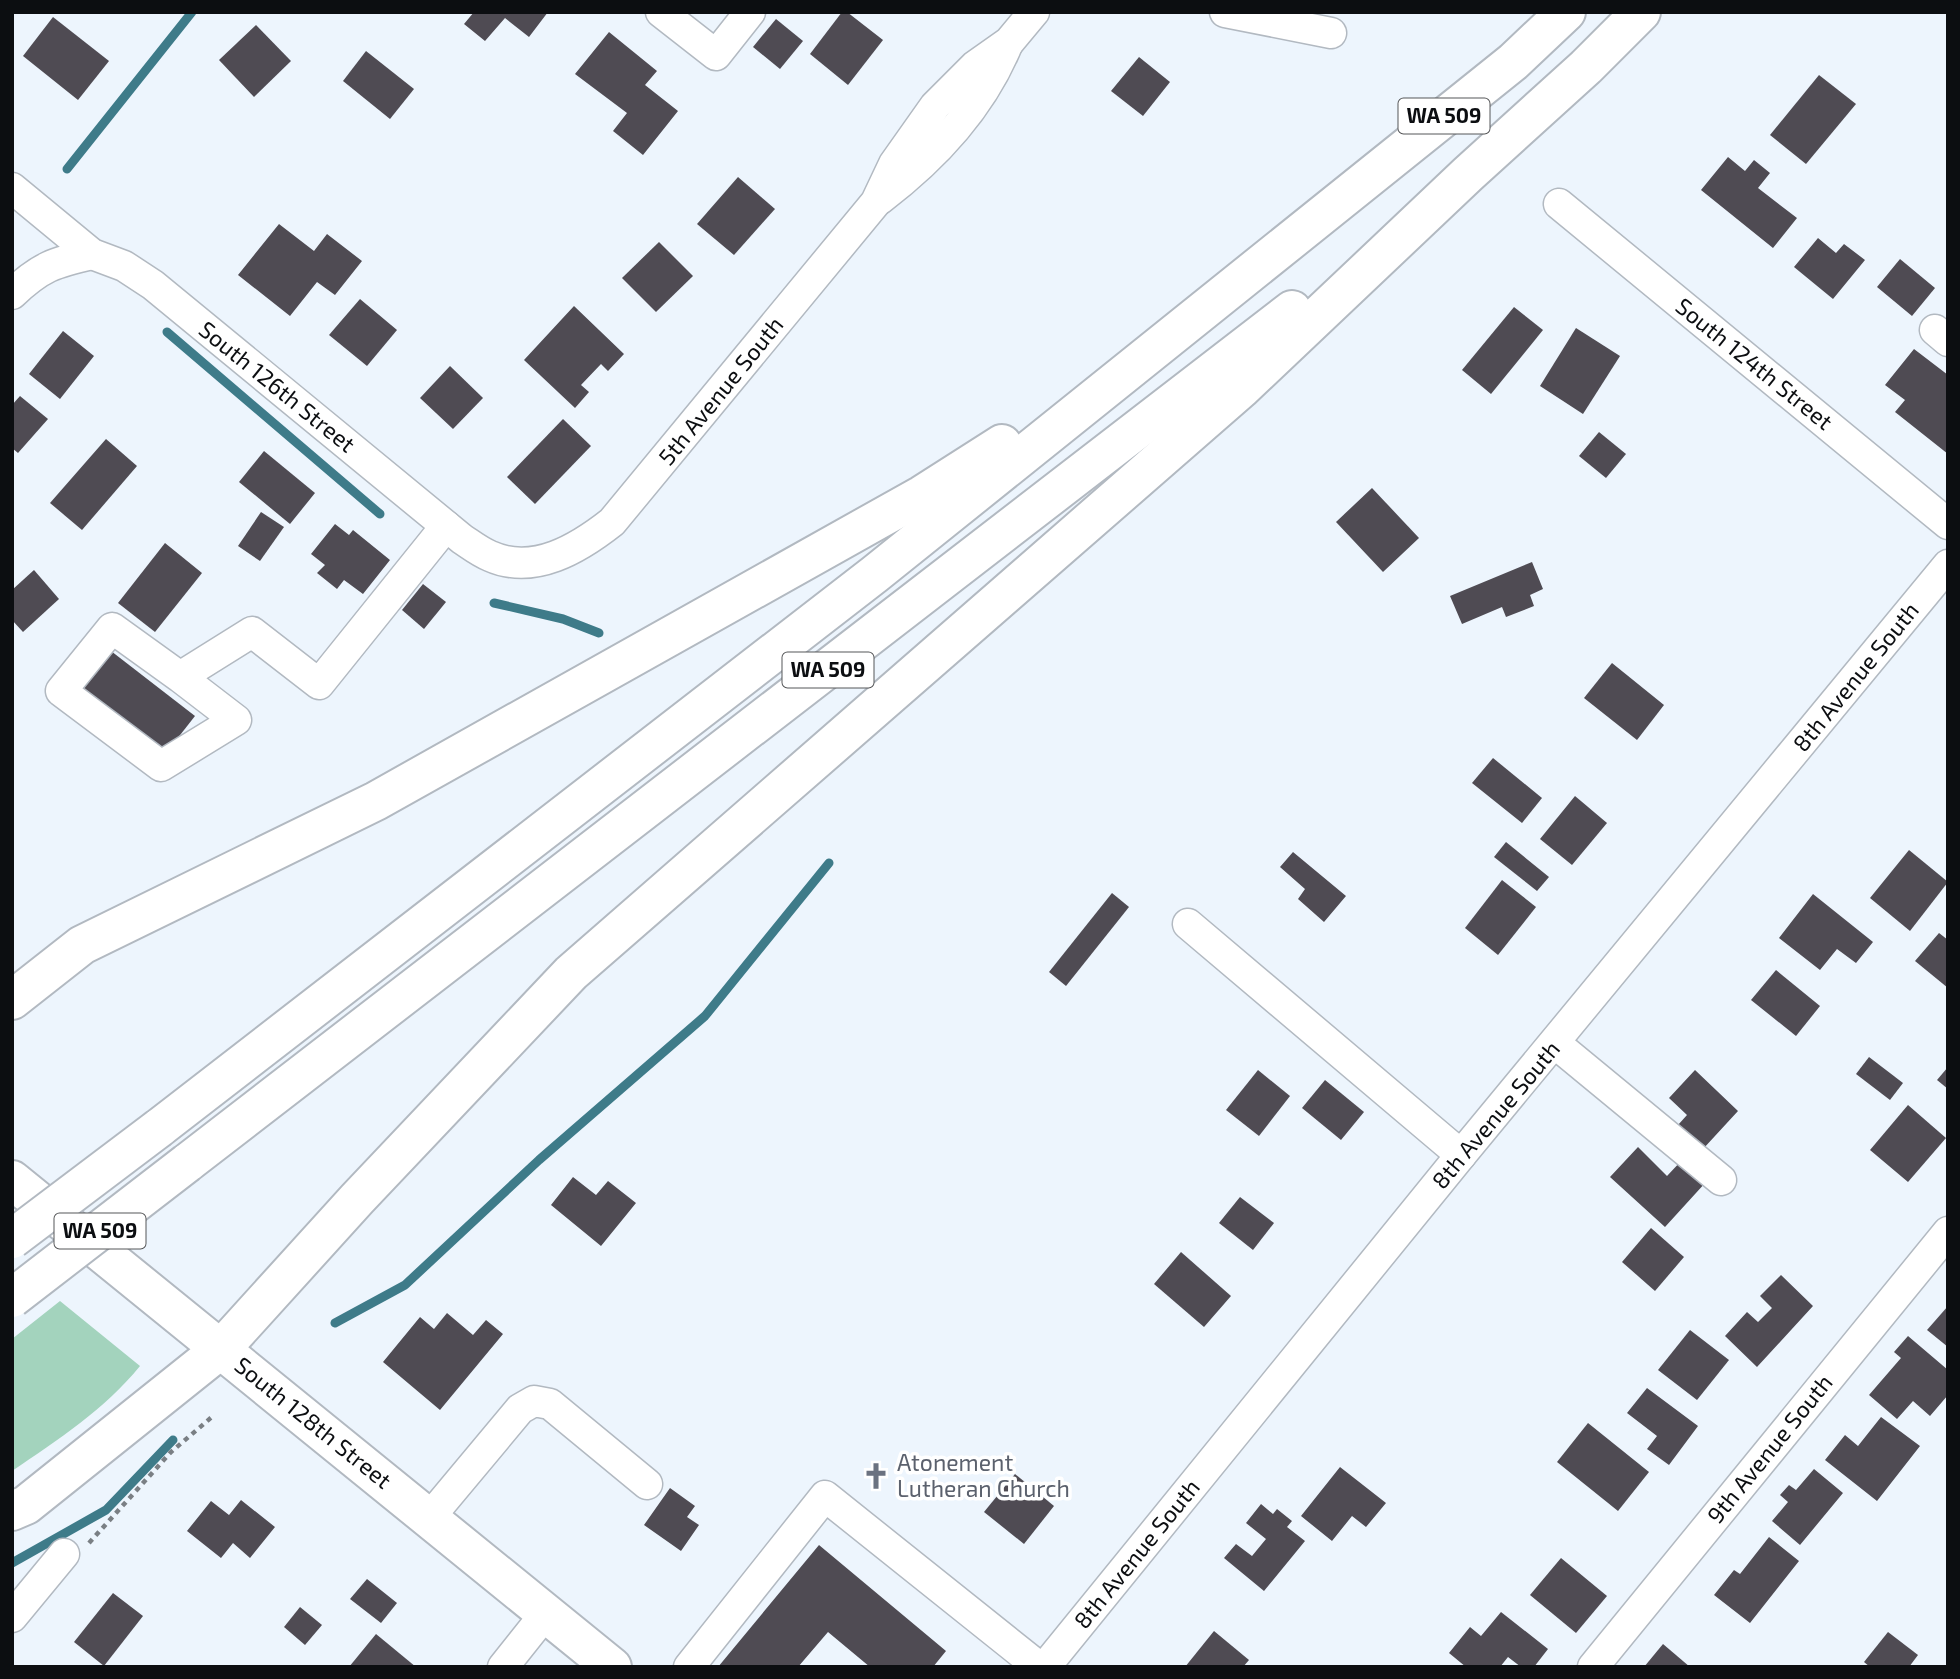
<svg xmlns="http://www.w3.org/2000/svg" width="1960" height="1679" font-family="'Exo 2',sans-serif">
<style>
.green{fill:#a3d3bd}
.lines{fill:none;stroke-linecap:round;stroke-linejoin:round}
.stream{stroke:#3e7b89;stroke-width:9}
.building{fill:#4f4b53}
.minor-casing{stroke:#b2b9c1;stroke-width:33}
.major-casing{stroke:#b2b9c1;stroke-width:42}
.highway-casing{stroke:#b2b9c1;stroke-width:42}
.path{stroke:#7a7f84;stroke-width:4.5;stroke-dasharray:5 5;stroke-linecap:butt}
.minor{stroke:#fff;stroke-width:30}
.major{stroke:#fff;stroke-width:38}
.highway{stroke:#fff;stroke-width:38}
.highway-bridge-casing{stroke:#b2b9c1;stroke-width:42;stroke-linecap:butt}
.highway-bridge{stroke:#fff;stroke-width:38}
.labels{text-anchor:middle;stroke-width:7;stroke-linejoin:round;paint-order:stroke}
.shield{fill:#fff;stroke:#555658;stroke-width:2}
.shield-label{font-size:21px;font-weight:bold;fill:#0c0e11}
.street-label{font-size:23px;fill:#0c0e11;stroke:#fff}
.worship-label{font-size:23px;fill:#5b616d;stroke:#fff;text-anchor:start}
</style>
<rect width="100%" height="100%" fill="#edf5fd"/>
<path class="green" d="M60,1301L140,1366C105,1409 58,1440 12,1471V1339Z"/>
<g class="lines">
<g class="stream">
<polyline points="67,169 192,12"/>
<polyline points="167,332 380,514"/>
<polyline points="494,603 563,619 599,633"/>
<polyline points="335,1323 405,1285 539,1160 705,1016 829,863"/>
<polyline points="12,1563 106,1510 173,1440"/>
</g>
</g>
<g class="building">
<polygon points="474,12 548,12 529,37 505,18 485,41 464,24"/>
<polygon points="842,12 847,12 883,40 848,85 810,54"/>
<polygon points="53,17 109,61 78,100 23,56"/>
<polygon points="776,19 803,41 780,69 753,47"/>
<polygon points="256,25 291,61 254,97 219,60"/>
<polygon points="609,32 657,71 645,85 678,111 643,155 613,131 627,113 575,74"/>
<polygon points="366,51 414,89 390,119 343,81"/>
<polygon points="1139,57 1170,82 1143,116 1111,91"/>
<polygon points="1819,75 1856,104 1806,164 1770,135"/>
<polygon points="1728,157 1745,171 1754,160 1770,173 1758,188 1797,218 1773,248 1701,190"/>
<polygon points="738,177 775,209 734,255 697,224"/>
<polygon points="279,224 314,251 327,234 362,261 335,295 317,282 290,316 238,275"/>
<polygon points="1818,238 1836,253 1844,244 1865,260 1833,299 1794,267"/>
<polygon points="659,242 693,276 656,312 622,278"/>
<polygon points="1900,259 1935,288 1912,316 1877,287"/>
<polygon points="360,299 397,330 367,366 329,335"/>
<polygon points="574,306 624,354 608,371 601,364 581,385 589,392 575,408 524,360"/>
<polygon points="1514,307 1543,330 1491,394 1462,370"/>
<polygon points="1576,328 1620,356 1583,414 1540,386"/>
<polygon points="63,331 94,356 60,399 29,374"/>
<polygon points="1914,349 1948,375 1948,454 1895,412 1905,400 1885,385"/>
<polygon points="450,366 483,398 453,429 420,398"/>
<polygon points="20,396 48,419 18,453 12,448 12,405"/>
<polygon points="563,419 591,446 535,504 507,477"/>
<polygon points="1599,432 1626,454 1606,478 1579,456"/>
<polygon points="106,439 137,466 82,530 50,503"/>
<polygon points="264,451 315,493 290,524 239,482"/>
<polygon points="1372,488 1419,538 1383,572 1336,522"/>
<polygon points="261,512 284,527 260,561 238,546"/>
<polygon points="335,524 349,535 353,530 390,560 363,594 344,580 337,589 317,573 325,565 311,554"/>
<polygon points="165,543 202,573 155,632 118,603"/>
<polygon points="1532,562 1543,589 1530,595 1534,606 1506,617 1502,607 1462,624 1450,596"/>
<polygon points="34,570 59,599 23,632 12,620 12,590"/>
<polygon points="423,584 446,602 424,629 402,610"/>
<polygon points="111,651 195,716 166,753 82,689"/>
<polygon points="1612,663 1664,705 1637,740 1584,698"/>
<polygon points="1493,758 1542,798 1522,823 1472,783"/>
<polygon points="1575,796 1607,823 1572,865 1540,839"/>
<polygon points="1506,842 1549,877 1537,891 1494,857"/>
<polygon points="1909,850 1948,882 1910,931 1870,898"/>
<polygon points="1293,852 1346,896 1324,922 1298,899 1305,889 1280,867"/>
<polygon points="1502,880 1536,907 1498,955 1465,928"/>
<polygon points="1112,893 1129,907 1066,986 1049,972"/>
<polygon points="1813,894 1873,942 1856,963 1837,949 1820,970 1779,938"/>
<polygon points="1939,933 1948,940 1948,988 1915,961"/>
<polygon points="1776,970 1820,1006 1796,1036 1751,1000"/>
<polygon points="1869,1057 1903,1083 1890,1100 1856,1074"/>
<polygon points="1948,1067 1948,1089 1937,1080"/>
<polygon points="1258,1070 1290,1096 1259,1136 1226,1110"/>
<polygon points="1695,1070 1738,1111 1703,1149 1678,1125 1687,1115 1669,1098"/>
<polygon points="1325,1080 1364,1112 1341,1140 1302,1108"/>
<polygon points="1908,1105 1946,1138 1908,1182 1870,1150"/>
<polygon points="1638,1147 1667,1176 1683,1159 1706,1182 1665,1227 1610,1177"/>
<polygon points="573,1177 596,1195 608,1181 636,1203 601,1246 551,1205"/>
<polygon points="1240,1197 1274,1223 1253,1250 1219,1223"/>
<polygon points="1651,1228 1684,1257 1655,1291 1622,1262"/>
<polygon points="1181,1252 1231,1296 1204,1327 1154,1284"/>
<polygon points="1781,1275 1813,1306 1757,1367 1725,1336 1747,1312 1758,1322 1772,1308 1760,1296"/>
<polygon points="1948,1306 1948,1347 1927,1330"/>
<polygon points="447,1313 473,1335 486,1320 503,1334 440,1410 383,1362 420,1317 434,1329"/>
<polygon points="1690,1330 1729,1360 1697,1400 1658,1370"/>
<polygon points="1908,1336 1948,1370 1948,1395 1930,1416 1913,1401 1897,1419 1869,1395 1901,1358 1894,1352"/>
<polygon points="1647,1388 1698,1426 1669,1465 1647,1449 1657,1436 1627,1413"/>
<polygon points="1881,1417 1920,1446 1877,1501 1825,1460 1845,1435 1858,1446"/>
<polygon points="1588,1423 1649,1472 1618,1511 1557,1462"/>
<polygon points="1340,1467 1386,1503 1366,1527 1352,1516 1332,1541 1301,1516"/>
<polygon points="1814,1469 1843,1493 1800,1545 1772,1521 1788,1502 1780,1495 1789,1485 1796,1490"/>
<polygon points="1015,1474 1054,1506 1024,1544 984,1512"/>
<polygon points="670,1488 695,1506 687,1517 699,1525 681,1551 644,1525"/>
<polygon points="241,1500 275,1527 250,1558 233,1543 221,1558 187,1531 211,1501 229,1515"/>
<polygon points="1261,1504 1273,1514 1277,1509 1292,1521 1287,1527 1305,1541 1264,1591 1224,1558 1236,1544 1252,1556 1266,1539 1246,1523"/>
<polygon points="1769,1537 1799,1561 1750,1623 1714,1595 1734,1570 1740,1574"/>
<polygon points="819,1545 946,1651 933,1667 870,1667 828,1632 798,1667 718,1667"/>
<polygon points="1561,1558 1607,1596 1576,1633 1530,1595"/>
<polygon points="367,1579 397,1603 381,1623 350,1599"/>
<polygon points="113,1593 143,1616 104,1666 74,1642"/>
<polygon points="300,1607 322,1625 305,1645 284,1627"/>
<polygon points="1501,1612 1548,1649 1534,1667 1521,1667 1508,1657 1500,1667 1466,1667 1449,1653 1470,1627 1481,1636"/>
<polygon points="1214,1631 1249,1660 1243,1667 1185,1667"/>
<polygon points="1888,1632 1918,1655 1909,1667 1870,1667 1864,1662"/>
<polygon points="376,1634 416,1667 349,1667"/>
<polygon points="1663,1644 1690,1667 1644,1667"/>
</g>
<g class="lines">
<defs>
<g id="minor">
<polyline points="661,12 716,55 750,12"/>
<polyline points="1225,12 1331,33"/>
<path d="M12,188L92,254L124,266L153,285L462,539C471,545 480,552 490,556C534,576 579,548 612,522L876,202L894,164L935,106L975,66L1009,42L1034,12"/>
<path d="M880,199C934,158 981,108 1007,45"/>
<polyline points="1559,204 1948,524"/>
<path d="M12,294C40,267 55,262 92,254"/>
<polyline points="1935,330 1948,341"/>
<polyline points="180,677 112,628 61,691 161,766 236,720 180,677 252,632 319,684 446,526"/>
<polyline points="1188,924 1461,1155"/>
<polyline points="1556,1044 1721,1180"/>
<polyline points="429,1518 520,1409 534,1401 550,1404 647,1484"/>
<polyline points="12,1617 64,1554"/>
<polyline points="503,1667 546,1613"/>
<polyline points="689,1667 825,1496 1039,1667"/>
<polyline points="1045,1667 1461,1155 1948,565"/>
<polyline points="1593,1667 1948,1232"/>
</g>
<polyline id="major" points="12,1180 612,1667"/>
<g id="highway">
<polyline points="12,1000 82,945 376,801 922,495 1002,444"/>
<polyline points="159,1128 875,574 1513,62 1566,12"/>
<polyline points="187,1163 1292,310"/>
<polyline points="12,1511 26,1505 221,1349 357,1199 571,973 1241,389 1468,174 1586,67 1641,12"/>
</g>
</defs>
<use href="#minor" class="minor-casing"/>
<use href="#major" class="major-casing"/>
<use href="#highway" class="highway-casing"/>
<polyline class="path" points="89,1543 171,1452 213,1416"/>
<use href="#minor" class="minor"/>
<use href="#major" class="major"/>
<use href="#highway" class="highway"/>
<defs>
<g id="highway-bridge">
<polyline points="12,1239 159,1128"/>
<polyline points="12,1298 187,1163"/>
</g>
</defs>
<use href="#highway-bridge" class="highway-bridge-casing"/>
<use href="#highway-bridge" class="highway-bridge"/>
</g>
<defs>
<symbol id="church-bare" viewBox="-9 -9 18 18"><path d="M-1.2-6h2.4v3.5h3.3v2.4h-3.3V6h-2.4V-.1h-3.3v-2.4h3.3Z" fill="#6b7280" stroke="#fff" stroke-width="2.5" paint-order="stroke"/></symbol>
</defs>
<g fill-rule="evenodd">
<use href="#church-bare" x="857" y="1457" width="38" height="38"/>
</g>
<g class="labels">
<g class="shield">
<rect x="1398.5" y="98.5" width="91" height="35" rx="5"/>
<rect x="782.5" y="652.5" width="91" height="35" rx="5"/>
<rect x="54.5" y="1213.5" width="91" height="35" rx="5"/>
</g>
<g class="shield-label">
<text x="1444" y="123">WA 509</text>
<text x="828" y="677">WA 509</text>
<text x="100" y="1238">WA 509</text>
</g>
<g class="street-label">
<text transform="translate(1754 364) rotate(39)" y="8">South 124th Street</text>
<text transform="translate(277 387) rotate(39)" y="8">South 126th Street</text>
<text transform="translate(721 391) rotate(-51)" y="8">5th Avenue South</text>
<text transform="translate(1856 677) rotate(-51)" y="8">8th Avenue South</text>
<text transform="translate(1496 1115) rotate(-50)" y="8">8th Avenue South</text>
<text transform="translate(313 1423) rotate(39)" y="8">South 128th Street</text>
<text transform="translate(1770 1449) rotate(-51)" y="8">9th Avenue South</text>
<text transform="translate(1137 1554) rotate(-51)" y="8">8th Avenue South</text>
</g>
<g class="worship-label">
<text x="897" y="1471">Atonement<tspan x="897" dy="26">Lutheran Church</tspan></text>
</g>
</g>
<rect width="1960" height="1679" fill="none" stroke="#0c0e11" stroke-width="28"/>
</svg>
